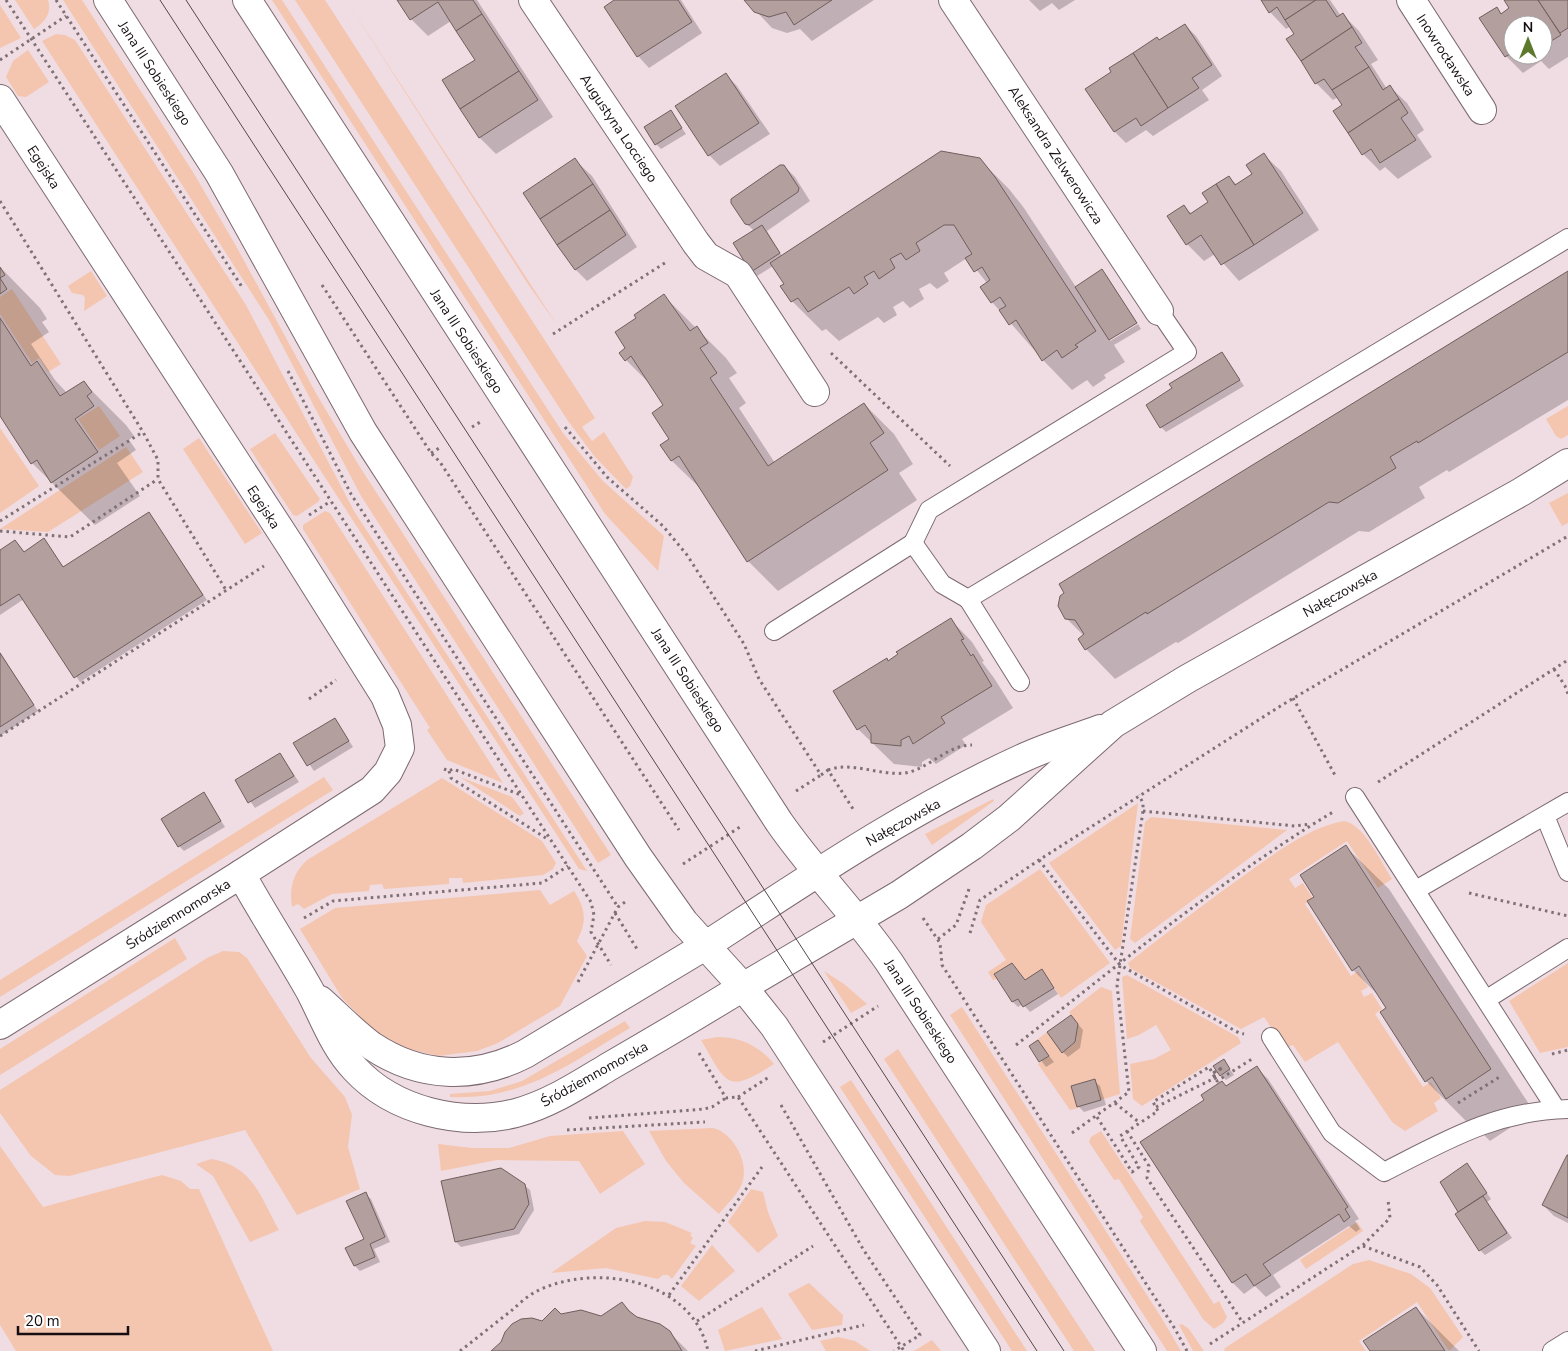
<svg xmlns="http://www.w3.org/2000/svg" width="1568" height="1351" font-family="'Nunito Sans',sans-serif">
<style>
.green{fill:#f4c6af}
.shadow{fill:#0003;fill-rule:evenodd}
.building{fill:#b39f9e;stroke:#705e5d}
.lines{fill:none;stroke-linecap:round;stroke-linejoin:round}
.service-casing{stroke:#7c6a71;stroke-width:20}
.minor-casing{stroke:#7c6a71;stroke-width:30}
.tertiary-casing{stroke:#7c6a71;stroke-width:30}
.secondary-casing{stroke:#7c6a71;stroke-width:30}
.path{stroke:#7e7176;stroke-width:3;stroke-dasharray:2.5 4;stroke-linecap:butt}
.service{stroke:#fff;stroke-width:18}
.minor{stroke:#fff;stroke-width:28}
.tertiary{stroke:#fff;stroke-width:28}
.secondary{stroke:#fff;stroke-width:28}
.tram{stroke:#52484c;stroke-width:1}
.path-bridge{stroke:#7e7176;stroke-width:3;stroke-dasharray:2.5 4;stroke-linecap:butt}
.labels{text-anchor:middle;stroke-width:4;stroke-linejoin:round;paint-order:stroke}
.street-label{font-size:14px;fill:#160f12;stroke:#fff}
</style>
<rect width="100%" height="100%" fill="#f0dce3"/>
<g class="green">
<path d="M15,0H48C52,13 45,22 34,29Z"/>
<polygon points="63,0 82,0 193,172 236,246 317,395 358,464 611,855 598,863 361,496 269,320"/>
<polygon points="272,0 282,0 563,433 603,481 664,536 658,571 605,514"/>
<polygon points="295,0 325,0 595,418 582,427 592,441 604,432 633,477 630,486 626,489 595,457 568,421"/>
<polygon points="346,0 557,325 528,284"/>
<polygon points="0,5 21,38 0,48"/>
<polygon points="56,34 65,35 75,40 246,305 354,511 587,871 579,869 42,41"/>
<polygon points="28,50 49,82 26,97 18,96 6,77 13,61"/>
<polygon points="91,271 107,296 84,311 85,298 83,295 72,293 68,286"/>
<polygon points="12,289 61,364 48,372 39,358 32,363 0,314 0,297"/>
<polygon points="99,406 120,436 99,450 78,419"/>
<polygon points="1568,406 1568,435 1561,439 1556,436 1546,419"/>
<polygon points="0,428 39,486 0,513"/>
<polygon points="275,433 320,499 318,502 297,516 293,515 250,449"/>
<polygon points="199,438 262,533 245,544 183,449"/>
<polygon points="126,447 143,472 48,532 0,529"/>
<polygon points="1568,493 1568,523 1562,526 1549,503"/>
<polygon points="325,511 330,513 503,783 447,760 427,730 430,728 303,529 303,525"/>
<polygon points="324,777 333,790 0,997 0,980"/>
<polygon points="460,777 512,797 524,813 520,816"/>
<path d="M442,778L542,841L556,863L553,869L543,875L463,883L462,878H449V884L384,889L382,884L370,885L369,891L332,894L304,909L298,904L292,907C289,888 293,873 307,860Z"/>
<polygon points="993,799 994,801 932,845 925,834"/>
<polygon points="1138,803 1121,946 1115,950 1049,863"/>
<polygon points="1151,817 1287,830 1135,943 1130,939 1145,822"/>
<path d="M1344,821C1364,824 1381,862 1392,879L1378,888L1347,841L1289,879L1295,888L1303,883L1312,897L1305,904L1351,976L1358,971L1368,987L1361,991L1364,997L1372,993L1382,1009L1375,1014L1423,1087L1431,1082L1441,1098L1434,1103L1438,1111L1405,1131L1392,1122L1338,1042L1305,1062L1293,1045L1285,1048L1264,1017L1241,1029L1130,968L1128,963C1169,931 1210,899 1253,869C1280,850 1310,827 1344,821Z"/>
<polygon points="1040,869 1110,963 1061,998 1042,970 1025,980 1012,964 994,974 997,979 993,980 988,972 1006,960 981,922 986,905"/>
<path d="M540,890L550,905L574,891C586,910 587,921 577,941L587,956L560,1006L498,1043L477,1051L438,1056L397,1046L372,1029L342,998L300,929L335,908Z"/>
<polygon points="175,938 187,959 0,1075 0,1049"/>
<polygon points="223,951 239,952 247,958 311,1058 345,1097 352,1115 348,1147 360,1189 297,1215 245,1130 69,1176 55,1175 31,1156 0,1113 0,1090 207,958"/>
<polygon points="1568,963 1568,1047 1540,1053 1509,1001"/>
<polygon points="824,971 844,984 867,1004 851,1013"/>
<polygon points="1127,975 1238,1037 1241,1043 1142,1106 1133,1099 1130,1064 1154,1059 1171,1050 1156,1025 1139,1035 1127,1039 1122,977"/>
<polygon points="1101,987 1112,991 1120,1094 1101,1100 1094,1079 1071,1086 1078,1108 1070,1110 1038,1064 1049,1056 1038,1041 1029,1046 1047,1032 1062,1052 1076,1042 1078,1024 1069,1012"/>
<polygon points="962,1007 1161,1317 1181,1351 1167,1351 950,1015"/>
<path d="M625,1021L630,1028C569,1064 524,1100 450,1097V1094L490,1091L522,1081Z"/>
<path d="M717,1037C741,1037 759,1046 774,1064C726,1095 727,1084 701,1040Z"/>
<polygon points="898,1049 1095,1351 1074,1351 884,1059"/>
<polygon points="851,1080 855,1086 1027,1351 1012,1351 840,1087"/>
<path d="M713,1128C734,1133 751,1165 741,1186C736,1196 726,1205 719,1214L684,1183L666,1161L649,1131Z"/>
<polygon points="623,1131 645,1164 600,1194 579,1161 497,1160 441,1171 438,1144 472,1148 509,1148 550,1136"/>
<polygon points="1101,1131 1214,1304 1219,1301 1227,1317 1223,1323 1214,1329 1203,1319 1140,1221 1143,1217 1119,1179 1114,1180 1089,1142 1091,1137"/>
<polygon points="0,1146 43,1207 162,1175 181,1181 190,1189 199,1189 273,1351 16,1351 0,1325"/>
<path d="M211,1159C253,1166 260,1196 279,1230L250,1242L213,1176L196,1164Z"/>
<polygon points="751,1189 763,1192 768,1212 778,1236 758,1253 728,1222"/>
<polygon points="645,1221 665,1222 692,1233 690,1235 693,1238 690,1243 696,1246 672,1279 668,1275 663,1275 658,1279 606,1268 551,1273 616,1228"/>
<polygon points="1357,1222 1363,1231 1306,1269 1300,1260"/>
<polygon points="712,1245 735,1271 699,1301 681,1286"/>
<polygon points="1369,1260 1411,1274 1430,1288 1463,1337 1449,1351 1417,1302 1359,1341 1366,1351 1224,1351 1225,1348 1353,1264"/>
<polygon points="809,1283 843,1315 842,1325 812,1330 788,1294"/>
<polygon points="762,1307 782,1339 725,1351 718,1330"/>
<polygon points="1182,1324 1189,1329 1204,1351 1193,1351 1179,1325"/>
<polygon points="838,1337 855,1341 870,1351 826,1351 820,1341"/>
<polygon points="932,1340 941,1351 914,1351"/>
</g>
<g class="shadow">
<polygon points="399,0 477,0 553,117 496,154 480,138 477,60 451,21 428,36 411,19"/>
<polygon points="616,0 681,0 702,33 649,68 638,56 606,7"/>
<polygon points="746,0 874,0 812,41 800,29 787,33 772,28"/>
<polygon points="1029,0 1075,0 1059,10 1052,3 1040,11"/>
<polygon points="1262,0 1330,0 1341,16 1343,15 1359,31 1378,60 1371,64 1387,89 1390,87 1407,103 1424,130 1417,135 1432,157 1398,179 1385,167 1380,171 1363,154 1338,97 1333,100 1316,83 1288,39 1296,34 1291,26 1286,29 1270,12"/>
<path d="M1505,0H1568V57L1549,69L1541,61L1523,73L1506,56L1497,9L1502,15L1511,9ZM1513,25H1543V55H1513Z"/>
<polygon points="1185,25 1196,36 1222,76 1202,90 1209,100 1153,136 1146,130 1126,143 1115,132 1087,89"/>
<polygon points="726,75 737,86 770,134 720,166 709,155 677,106"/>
<polygon points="671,112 686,134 661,149 656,144"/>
<polygon points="1264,155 1281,171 1319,230 1239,281 1215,254 1204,261 1187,244 1169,216 1184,207 1192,214 1210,202 1229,177 1237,185 1254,174"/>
<polygon points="979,159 1009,189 1024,208 1076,287 1102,271 1107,276 1136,322 1110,338 1110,341 1138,324 1141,329 1114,345 1125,362 1104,375 1106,378 1093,387 1087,380 1072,390 1043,360 992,302 987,283 967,258 944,273 949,281 937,289 930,283 919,289 924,299 910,308 903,301 893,307 897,315 884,323 878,317 839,341 826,329 822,331 792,301 786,285 773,266 757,276 752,271 754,231 746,223 765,175 780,166 784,166 795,177 810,201 767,231 782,256"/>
<polygon points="575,160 592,176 637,247 587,281 576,270"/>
<polygon points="0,267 40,308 47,319 42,322 49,332 31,344 55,380 67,393 83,382 126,425 134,436 129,440 136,450 117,463 140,496 95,525 32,463 0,414"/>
<polygon points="1568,272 1568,400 1449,472 1447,470 1419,487 1425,498 1369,532 1359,531 1178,643 1176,642 1115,679 1086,649 1084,636 1066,618"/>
<polygon points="664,296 726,358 737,373 729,378 746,403 739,408 775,463 864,404 894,434 913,464 899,473 917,500 778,591 748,561 702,490 672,461 662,445 670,440 665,406 653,387 626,360 637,318"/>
<polygon points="1222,353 1244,386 1166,432 1161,427"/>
<polygon points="148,513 207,600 80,682 24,599 0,615 0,551 15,541 25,553 44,540 64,568"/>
<polygon points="951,620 972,642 984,661 982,662 994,678 1013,708 962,739 966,745 936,764 929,758 922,762 922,767 894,764 858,729 889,662"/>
<polygon points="0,652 38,711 0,736"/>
<polygon points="335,719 353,747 314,771 295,743"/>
<polygon points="280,754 299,782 255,808 236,781"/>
<polygon points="204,794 225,827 184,851 179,846"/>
<polygon points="1346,847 1389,889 1534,1112 1490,1141 1471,1122 1469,1124 1426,1081 1382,999 1353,970 1316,897"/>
<polygon points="1042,971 1058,994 1030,1012 1023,1004 1018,1007 1013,1002 1025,981"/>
<polygon points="1071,1016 1083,1030 1080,1048 1068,1057 1063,1052"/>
<polygon points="1038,1042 1054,1062 1046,1067 1031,1047"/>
<polygon points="1224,1061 1234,1075 1226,1080 1221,1075"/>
<polygon points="1257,1068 1268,1079 1359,1219 1355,1221 1360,1229 1356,1232 1349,1226 1273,1275 1281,1287 1266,1297 1255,1286 1244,1294 1233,1283 1226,1087"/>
<polygon points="1094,1081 1100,1086 1106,1105 1084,1112 1078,1106"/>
<polygon points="1568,1157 1568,1223 1554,1216 1543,1205"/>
<polygon points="1467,1165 1491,1199 1487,1202 1512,1238 1485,1255 1480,1250 1441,1182"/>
<polygon points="524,1185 530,1190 534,1210 519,1234 461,1247 456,1242"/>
<polygon points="365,1194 371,1199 390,1242 374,1249 380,1262 360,1271 355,1266 365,1240"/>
<polygon points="622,1303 637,1318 666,1329 688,1351 493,1351 543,1323 561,1315 601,1317"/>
<polygon points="1416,1308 1459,1351 1371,1351"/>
</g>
<g class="building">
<polygon points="397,0 473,0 482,14 456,31 438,2 410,20"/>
<polygon points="614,0 678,0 692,22 637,57 604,7"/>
<polygon points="744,0 832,0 794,25 786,12 769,17 754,12"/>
<polygon points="1261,0 1316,0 1285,20 1277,7 1269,13"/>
<polygon points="1316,0 1326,0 1337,17 1343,13 1352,27 1301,61 1286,39 1294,34 1285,20"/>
<polygon points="1504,0 1538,0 1561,35 1543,46 1543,25 1513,25 1513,52 1505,57 1479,18 1497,7 1501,14 1509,8"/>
<polygon points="1538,0 1568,0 1568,28 1560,33"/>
<polygon points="482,14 519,71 460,109 442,80 475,60 456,31"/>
<polygon points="1185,24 1212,65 1192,78 1199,88 1168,108 1133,53 1157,37 1159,40"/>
<polygon points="1352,27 1362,43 1355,47 1369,67 1332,90 1324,79 1315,84 1301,61"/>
<polygon points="1133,53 1168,108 1141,126 1136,118 1114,132 1085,89 1111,72 1109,68"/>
<polygon points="1369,67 1383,90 1390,85 1399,99 1348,133 1333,111 1342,105 1332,90"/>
<polygon points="519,71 538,100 479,138 460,109"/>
<polygon points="726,73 759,123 708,156 675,106"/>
<polygon points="1399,99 1408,113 1401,118 1416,140 1380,163 1371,149 1362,155 1348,133"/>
<polygon points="671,110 682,128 655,145 644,127"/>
<polygon points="941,151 980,158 995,177 1096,331 1075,345 1078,347 1062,358 1057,350 1042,361 1016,320 1009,325 999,310 1006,306 1000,297 991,303 980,287 990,280 982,267 974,272 965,258 972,254 954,225 944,225 916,243 920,251 906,260 901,253 890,259 895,268 879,279 874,271 864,277 868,284 854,294 849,287 808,312 798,298 791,302 780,286 784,284 770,263"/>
<polygon points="1264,153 1303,213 1254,245 1216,184 1229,176 1235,185 1252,174 1246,165"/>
<polygon points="575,158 593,184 540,219 523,193"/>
<polygon points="780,165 784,165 799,188 798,192 749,225 745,224 731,203 731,199"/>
<polygon points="593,184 610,210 557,245 540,219"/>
<polygon points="1216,184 1254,245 1221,265 1201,235 1186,245 1167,216 1184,205 1190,214 1208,202 1202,193"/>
<polygon points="610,210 626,235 575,270 557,245"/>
<polygon points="762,225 780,253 751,272 733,243"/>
<polygon points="0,267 5,275 0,278 7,289 0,294"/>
<polygon points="1102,269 1137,323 1109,340 1075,287"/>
<polygon points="1568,271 1568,352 1418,443 1417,441 1390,457 1396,468 1338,503 1329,502 1147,614 1146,612 1085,650 1078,639 1084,634 1075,620 1065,619 1058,606 1060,596 1064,593 1059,584"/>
<polygon points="664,294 690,331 697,326 708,343 700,348 717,373 710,378 768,466 864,403 884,433 870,443 888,470 747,562 679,456 671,461 660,445 669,439 652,413 663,405 631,356 625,361 619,353 625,348 615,332 636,318 634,315"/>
<polygon points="0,318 31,366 37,361 60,396 84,381 92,392 87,396 94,406 75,419 98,452 51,483 37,460 31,464 0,416"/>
<polygon points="1222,352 1240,380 1160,428 1146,405 1172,388 1169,384"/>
<polygon points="149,512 203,595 74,678 19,594 0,606 0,550 15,540 24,552 44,538 63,567"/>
<polygon points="951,618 964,639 961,640 971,656 973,654 992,686 941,717 945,723 913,744 909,736 901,740 901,746 871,743 871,734 865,725 857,730 833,691 887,658 888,661 898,654 896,652"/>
<polygon points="0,653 34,705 0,727"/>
<polygon points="335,718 349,741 307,766 293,743"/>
<polygon points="280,753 294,776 248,803 235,780"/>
<polygon points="204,792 221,821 178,847 161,819"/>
<polygon points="1346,845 1491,1069 1446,1099 1432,1077 1425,1082 1380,1012 1386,1008 1359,966 1352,971 1307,901 1314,897 1300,875"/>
<polygon points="1012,963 1025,980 1042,969 1054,988 1023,1007 1018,999 1012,1002 994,974"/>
<polygon points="1071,1015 1078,1024 1075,1042 1062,1053 1047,1032"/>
<polygon points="1038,1040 1049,1056 1039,1062 1029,1046"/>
<polygon points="1224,1059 1230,1069 1220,1076 1213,1066"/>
<polygon points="1257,1066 1348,1207 1345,1209 1350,1217 1344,1222 1339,1214 1263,1264 1271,1275 1254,1286 1246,1274 1232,1283 1140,1142 1204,1100 1201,1095 1222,1081 1226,1086"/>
<polygon points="1095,1079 1101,1100 1077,1107 1071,1086"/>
<polygon points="1567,1155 1568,1155 1568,1218 1542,1205"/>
<polygon points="1467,1163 1487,1193 1458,1212 1440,1182"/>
<polygon points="501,1168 525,1184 529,1204 514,1229 455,1242 441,1181"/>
<polygon points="366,1192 385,1237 370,1244 375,1257 354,1266 345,1248 364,1239 346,1201"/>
<polygon points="1483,1196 1507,1233 1479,1251 1455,1214"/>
<polygon points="622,1302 629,1311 637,1317 660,1324 670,1331 682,1351 491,1351 501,1342 505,1332 512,1324 521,1319 532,1318 542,1321 555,1308 561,1314 581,1310 601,1316"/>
<polygon points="1416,1307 1445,1351 1370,1351 1363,1341"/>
</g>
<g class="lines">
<defs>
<g id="service">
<polyline points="913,543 929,510 1187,352 1159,311"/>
<polyline points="968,599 1020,682"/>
<polyline points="774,631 913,543 942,584 968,599 1568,238"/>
<polyline points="1355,797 1556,1109"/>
<polyline points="1545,816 1568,872"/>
<polyline points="1416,890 1568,802"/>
<polyline points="1487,999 1568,948"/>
<path d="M1271,1037L1332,1133L1384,1172C1447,1140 1495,1111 1568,1109"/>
<polyline points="1552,1351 1568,1341"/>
</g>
<g id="minor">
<polyline points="533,0 696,243 706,256 738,274 815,392"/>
<polyline points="953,0 1159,311"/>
<polyline points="1411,0 1482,110"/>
<polyline points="0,99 292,548 385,696 397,725 400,748 388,772 372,790 241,874"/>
<path d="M320,1000C337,1015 354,1033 372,1046C420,1078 474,1080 525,1054L705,946"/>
<path d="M0,1025L241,874C263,914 288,952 310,991C324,1018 334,1047 355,1069C394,1111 461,1127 516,1113C550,1104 580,1084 610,1066C655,1040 699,1014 743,987"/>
</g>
<g id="tertiary">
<path d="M705,946C809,878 912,808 1025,757C1049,746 1076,738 1100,729"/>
<polyline points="743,987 899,895 972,846 1009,818 1113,724 1187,679 1521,492 1568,463"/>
</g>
<g id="secondary">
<polyline points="108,0 219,173 363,432 638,857 684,922 743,987 774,1026 986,1351"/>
<path d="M247,0L779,822C813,871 855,913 889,962L1142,1351"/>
</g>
</defs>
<use href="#service" class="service-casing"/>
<use href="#minor" class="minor-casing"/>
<use href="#tertiary" class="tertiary-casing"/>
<use href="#secondary" class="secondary-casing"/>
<g class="path">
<polyline points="6,0 591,902 594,915 591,932 611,965"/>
<polyline points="56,0 242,287"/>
<polyline points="0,60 66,16"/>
<polyline points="0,201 143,432 158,460 158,479 226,590"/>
<polyline points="322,285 431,453 440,462 679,830"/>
<polyline points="553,334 668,261"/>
<polyline points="831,353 950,466"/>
<polyline points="288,371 351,494 618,907"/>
<polyline points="472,427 482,421"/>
<polyline points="565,427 607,477 663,526 687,555 744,644 759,679 821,775 828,770 855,812"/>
<polyline points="431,453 441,447"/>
<polyline points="309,515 331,501"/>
<polyline points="0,521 143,432"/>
<polyline points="0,531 70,537 158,479"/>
<polyline points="1554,669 1565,686 1568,694"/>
<polyline points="1293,698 1336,777"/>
<polyline points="309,699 336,680"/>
<polyline points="0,736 264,566"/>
<polyline points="444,769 449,771 453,769 521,795"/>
<path d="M828,770C851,761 880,776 905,773C929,769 947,745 972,745"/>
<polyline points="449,771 451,778 549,840"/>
<polyline points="1378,782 1568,660"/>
<polyline points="796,791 821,775"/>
<polyline points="1143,811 1295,826 1311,824"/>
<polyline points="1039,860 1120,965 1239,1033 1244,1034"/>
<polyline points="683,864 743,825"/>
<polyline points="1469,893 1568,916"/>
<polyline points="615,913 637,949"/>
<polyline points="304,918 333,901 542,883 568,866"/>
<polyline points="923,918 940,943 942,965 1175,1329 1187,1351"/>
<polyline points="970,933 980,900 1039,860 1282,705 1568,536"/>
<polyline points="938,939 956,925 969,889"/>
<polyline points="578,982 618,907 628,900"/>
<polyline points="823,1042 878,1006"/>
<path d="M1016,1045C1120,964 1220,880 1333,812"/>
<polyline points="699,1053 726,1098 738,1097 904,1351"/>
<polyline points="1552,1054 1568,1050"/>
<polyline points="1213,1073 1222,1068"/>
<polyline points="738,1097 769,1077"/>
<polyline points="1115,1103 1140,1123"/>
<polyline points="1458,1103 1501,1076"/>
<polyline points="781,1105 863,1249 920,1335 894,1351"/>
<polyline points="1156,1107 1215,1078 1219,1083"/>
<polyline points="1097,1117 1132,1172 1139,1167 1120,1136 1158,1111 1153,1102 1209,1067 1217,1081 1252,1059"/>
<polyline points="589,1118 704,1109 712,1107 726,1098"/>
<polyline points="567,1130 705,1122"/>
<polyline points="1127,1131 1149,1166 1147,1178 1243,1323"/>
<polyline points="1072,1133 1129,1092 1117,985 1143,811 1143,803 1139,795"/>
<polyline points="1363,1246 1420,1267 1437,1285 1479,1351"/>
<polyline points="669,1295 762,1167"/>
<polyline points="697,1321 813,1246"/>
<polyline points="1210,1344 1363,1245 1390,1218 1388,1200"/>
<path d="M460,1351C477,1338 494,1324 511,1311C518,1305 526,1297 535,1292C593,1262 692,1278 708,1351"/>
<polyline points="755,1351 864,1325"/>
</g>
<use href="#service" class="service"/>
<use href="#minor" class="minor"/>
<use href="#tertiary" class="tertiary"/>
<use href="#secondary" class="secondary"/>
<g class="tram">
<polyline points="160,0 1037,1351"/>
<polyline points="186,0 1064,1351"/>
</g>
<polyline class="path-bridge" points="1215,1078 1213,1073 1222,1068"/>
</g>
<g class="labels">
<g class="street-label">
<text transform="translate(1446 55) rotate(57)" y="5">Inowrocławska</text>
<text transform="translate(155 73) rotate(57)" y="5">Jana III Sobieskiego</text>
<text transform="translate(619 128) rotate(56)" y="5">Augustyna Locciego</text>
<text transform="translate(1056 155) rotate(57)" y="5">Aleksandra Zelwerowicza</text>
<text transform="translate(44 167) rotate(57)" y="5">Egejska</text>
<text transform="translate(467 341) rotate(57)" y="5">Jana III Sobieskiego</text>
<text transform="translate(264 507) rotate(57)" y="5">Egejska</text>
<text transform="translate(1340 593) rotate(-29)" y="5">Nałęczowska</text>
<text transform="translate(688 680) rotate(57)" y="5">Jana III Sobieskiego</text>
<text transform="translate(903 822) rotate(-29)" y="5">Nałęczowska</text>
<text transform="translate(178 914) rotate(-32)" y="5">Śródziemnomorska</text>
<text transform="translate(921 1011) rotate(57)" y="5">Jana III Sobieskiego</text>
<text transform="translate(594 1074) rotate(-29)" y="5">Śródziemnomorska</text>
</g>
</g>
<g transform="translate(1528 40)"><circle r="24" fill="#ffffff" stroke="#a29fa0"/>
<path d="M0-4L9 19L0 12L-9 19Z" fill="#5b782d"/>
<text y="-8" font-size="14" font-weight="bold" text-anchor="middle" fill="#160f12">N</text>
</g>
<path d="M18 1326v8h110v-8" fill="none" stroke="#160f12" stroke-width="2.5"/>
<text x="25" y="1326" font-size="15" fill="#160f12" stroke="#ffffff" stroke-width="4" paint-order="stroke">20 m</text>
</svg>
